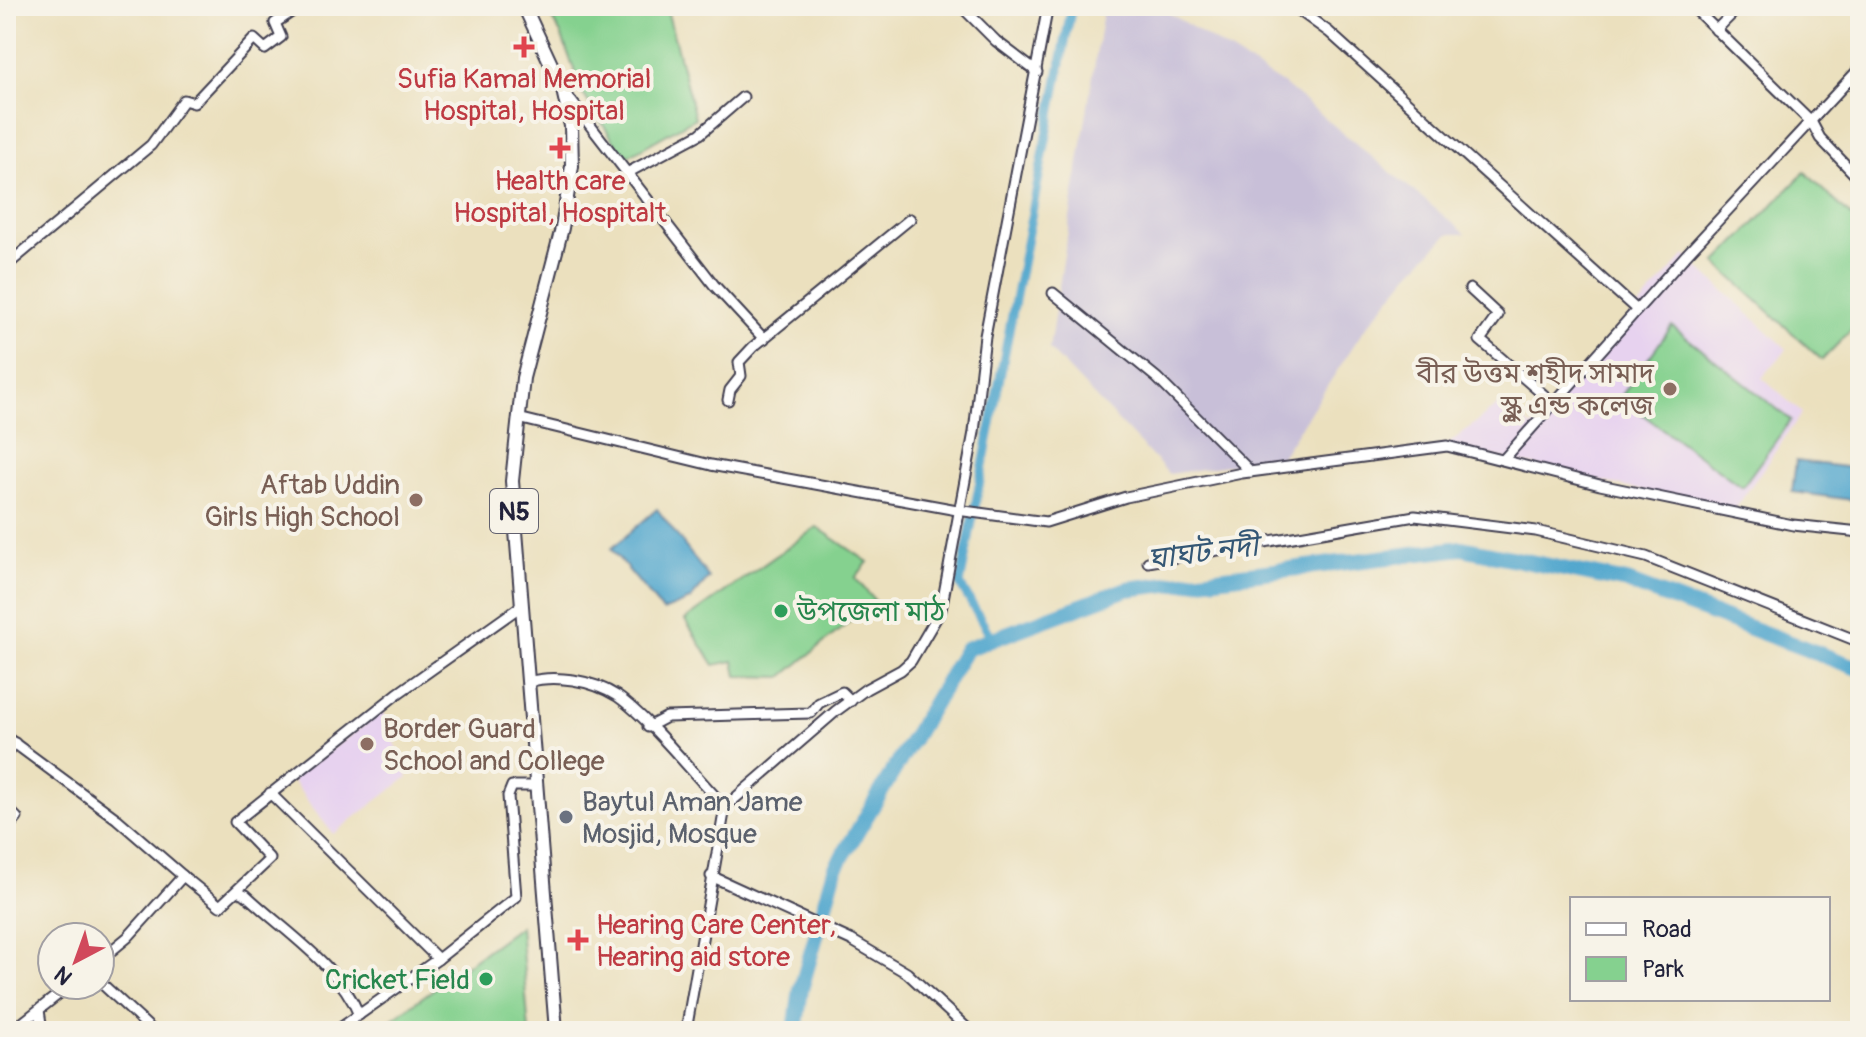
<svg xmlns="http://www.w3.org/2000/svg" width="1866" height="1037" font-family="Pangolin,'Noto Sans Bengali',sans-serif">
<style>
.built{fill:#e7d2ef}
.industrial{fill:#c8bfd8}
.green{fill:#85d18f;stroke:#547a65;stroke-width:2}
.water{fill:#50a6cd;stroke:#396484;stroke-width:2}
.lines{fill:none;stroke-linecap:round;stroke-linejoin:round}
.canal{stroke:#50a6cd;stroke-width:9}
.river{stroke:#50a6cd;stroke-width:16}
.minor-casing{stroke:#403e4f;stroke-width:13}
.highway-casing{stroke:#403e4f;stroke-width:16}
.minor{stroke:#fff;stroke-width:9}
.highway{stroke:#fff;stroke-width:12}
.health-dot{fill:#e0444e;stroke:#f7f3e8;stroke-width:3}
.education-dot{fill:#8d6e63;stroke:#f7f3e8;stroke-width:3}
.leisure-dot{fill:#2e9e5b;stroke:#f7f3e8;stroke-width:3}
.worship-dot{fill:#6b7280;stroke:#f7f3e8;stroke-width:3}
.labels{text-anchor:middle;stroke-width:8;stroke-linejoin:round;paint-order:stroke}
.shield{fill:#f7f3e8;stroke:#62616f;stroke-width:2}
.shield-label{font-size:26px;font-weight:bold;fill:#22223b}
.health-label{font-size:28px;fill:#be3a42;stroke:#f7f3e8}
.education-label{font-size:28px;fill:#785e54;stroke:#f7f3e8;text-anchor:end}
.leisure-label{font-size:28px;fill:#27864d;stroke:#f7f3e8;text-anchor:start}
.worship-label{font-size:28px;fill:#5b616d;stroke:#f7f3e8;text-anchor:start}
.water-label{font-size:30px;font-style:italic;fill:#345775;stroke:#f7f3e8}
</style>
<rect width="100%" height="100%" fill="#f7f3e8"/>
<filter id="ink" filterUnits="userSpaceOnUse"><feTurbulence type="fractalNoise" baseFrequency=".0125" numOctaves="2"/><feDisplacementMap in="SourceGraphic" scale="16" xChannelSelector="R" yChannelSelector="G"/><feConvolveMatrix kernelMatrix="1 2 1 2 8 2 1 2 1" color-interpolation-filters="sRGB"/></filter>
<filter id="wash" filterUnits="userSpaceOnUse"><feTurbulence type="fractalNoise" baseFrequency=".006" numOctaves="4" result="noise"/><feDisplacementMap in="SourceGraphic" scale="32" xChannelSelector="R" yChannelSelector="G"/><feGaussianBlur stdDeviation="1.8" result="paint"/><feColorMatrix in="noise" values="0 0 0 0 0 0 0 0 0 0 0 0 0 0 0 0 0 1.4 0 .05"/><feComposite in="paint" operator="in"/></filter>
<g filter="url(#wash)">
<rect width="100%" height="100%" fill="#ebe0be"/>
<g class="built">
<polygon points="1685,255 1787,349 1762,378 1802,413 1733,512 1447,445 1503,401 1531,427"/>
<polygon points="383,711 408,777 333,834 291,779"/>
</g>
<polygon class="industrial" points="1104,6 1158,6 1287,87 1466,234 1448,234 1408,275 1363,331 1281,457 1169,474 1049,349"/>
<g class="green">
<polygon points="544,6 666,6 695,118 625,158 583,94 561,34"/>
<polygon points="1805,172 1860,225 1860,321 1822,360 1716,263"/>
<polygon points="1672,326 1791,420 1742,487 1620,398"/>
<polygon points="817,527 868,562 855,578 875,601 782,677 737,676 734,661 714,665 685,620"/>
<polygon points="520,926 529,1031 376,1031"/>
</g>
<g class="water">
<polygon points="1796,461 1860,469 1860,501 1792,492"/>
<polygon points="657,509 709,578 690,600 663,611 611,549"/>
</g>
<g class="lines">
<polyline class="canal" points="992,639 960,584 1072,6"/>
<polyline class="river" points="795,1031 801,989 835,869 966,649 1127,589 1462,548 1627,582 1860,669"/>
</g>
</g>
<g filter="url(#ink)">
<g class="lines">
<defs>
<g id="minor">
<polyline points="961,6 996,41 1037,72"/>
<polyline points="1293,6 1329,32 1637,310"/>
<polyline points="1692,6 1812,123 1820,138 1860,180"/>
<polyline points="1716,30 1740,6"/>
<polyline points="565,93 714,285 764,339"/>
<polyline points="627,173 700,134 743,97"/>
<polyline points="6,266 151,145 184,100 194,103 254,39 265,49 281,37 275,23 300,6"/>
<polyline points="1470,289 1498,315 1480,340 1553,403"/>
<polyline points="1053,293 1157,378 1251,472"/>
<polyline points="728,400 730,390 741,376 739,362 753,347 910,219"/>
<polyline points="518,418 711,465 957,510 1046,522 1126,497 1242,473 1447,446 1600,485 1793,525 1860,532"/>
<polyline points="1504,459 1686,255 1860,68"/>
<polyline points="1148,562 1415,516 1536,531 1646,557 1860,642"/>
<path d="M528,682C555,674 592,680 617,696C650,719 695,776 725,807L686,1031"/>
<polyline points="648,727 667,717 811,713 819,703 842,692 851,701"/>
<polyline points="6,737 117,819 183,876"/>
<polyline points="6,754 15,743"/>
<polyline points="6,786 6,789"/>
<polyline points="270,793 438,959 516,897 508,796 512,786 536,786"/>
<polyline points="6,807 17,818 6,829"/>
<polyline points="725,807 836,711 866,689 901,670 911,661 941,610 974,432 985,336 1048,6"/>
<polyline points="711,876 851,940 907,973 970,1031"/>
<path d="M237,891L246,895C284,931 340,966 359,1015"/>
<polyline points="100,960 128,937 183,876 220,906 270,859 235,822 397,694 521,606"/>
<polyline points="100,982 153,1031"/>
<polyline points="39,1010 42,1031"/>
<polyline points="6,1018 18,1026"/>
<polyline points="12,1031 70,985"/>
<polyline points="336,1031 438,959"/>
</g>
<polyline id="highway" points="524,6 563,90 571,126 572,166 562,228 523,378 512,481 556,1031"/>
</defs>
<use href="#minor" class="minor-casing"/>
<use href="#highway" class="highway-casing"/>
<use href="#minor" class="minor"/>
<use href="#highway" class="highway"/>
</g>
</g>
<g class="health-dot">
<path d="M520 35h8v8h8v8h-8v8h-8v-8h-8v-8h8z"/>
<path d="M556 136h8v8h8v8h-8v8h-8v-8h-8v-8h8z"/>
<path d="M574 928h8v8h8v8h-8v8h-8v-8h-8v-8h8z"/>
</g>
<g class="education-dot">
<circle cx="1670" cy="389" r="8"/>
<circle cx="416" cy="500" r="8"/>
<circle cx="367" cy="744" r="8"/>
</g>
<g class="leisure-dot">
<circle cx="781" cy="611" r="8"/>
<circle cx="486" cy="979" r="8"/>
</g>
<circle class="worship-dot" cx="566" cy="817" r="8"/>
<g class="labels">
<rect class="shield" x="490" y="489" width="48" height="44" rx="6"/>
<g class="shield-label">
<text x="514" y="520">N5</text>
</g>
<g class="health-label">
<text x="524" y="88">Sufia Kamal Memorial<tspan x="524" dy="32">Hospital, Hospital</tspan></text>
<text x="560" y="190">Health care<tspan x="560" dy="32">Hospital, Hospitalt</tspan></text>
<text x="596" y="934" text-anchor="start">Hearing Care Center,<tspan x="596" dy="32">Hearing aid store</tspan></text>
</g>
<g class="education-label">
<text x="1654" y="383">বীর উত্তম শহীদ সামাদ<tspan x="1654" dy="32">স্কুল এন্ড কলেজ</tspan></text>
<text x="400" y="494">Aftab Uddin<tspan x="400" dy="32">Girls High School</tspan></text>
<text x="383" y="738" text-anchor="start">Border Guard<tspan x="383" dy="32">School and College</tspan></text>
</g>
<g class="leisure-label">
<text x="797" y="621">উপজেলা মাঠ</text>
<text x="470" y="989" text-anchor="end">Cricket Field</text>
</g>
<g class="worship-label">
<text x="582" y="811">Baytul Aman Jame<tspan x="582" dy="32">Mosjid, Mosque</tspan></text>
</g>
<g class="water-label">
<text transform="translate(1203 552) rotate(-7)" y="10">ঘাঘট নদী</text>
</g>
</g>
<rect width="1866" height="1037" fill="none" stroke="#f7f3e8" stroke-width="32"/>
<rect x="1570" y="897" width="260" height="104" fill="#f7f3e8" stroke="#a29fa3" stroke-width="2"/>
<rect x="1586" y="923" width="40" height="12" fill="#ffffff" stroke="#a29fa3" stroke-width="2"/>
<text x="1642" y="937" font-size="24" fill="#22223b">Road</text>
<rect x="1586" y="957" width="40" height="24" fill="#85d18f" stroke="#a29fa3" stroke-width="2"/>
<text x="1642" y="977" font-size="24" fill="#22223b">Park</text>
<g transform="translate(76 961) rotate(221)"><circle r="38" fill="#f7f3e8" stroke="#a29fa3" stroke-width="2"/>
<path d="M0-6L14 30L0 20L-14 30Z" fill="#d1495b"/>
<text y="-12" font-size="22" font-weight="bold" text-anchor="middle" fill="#22223b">N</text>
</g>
</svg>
